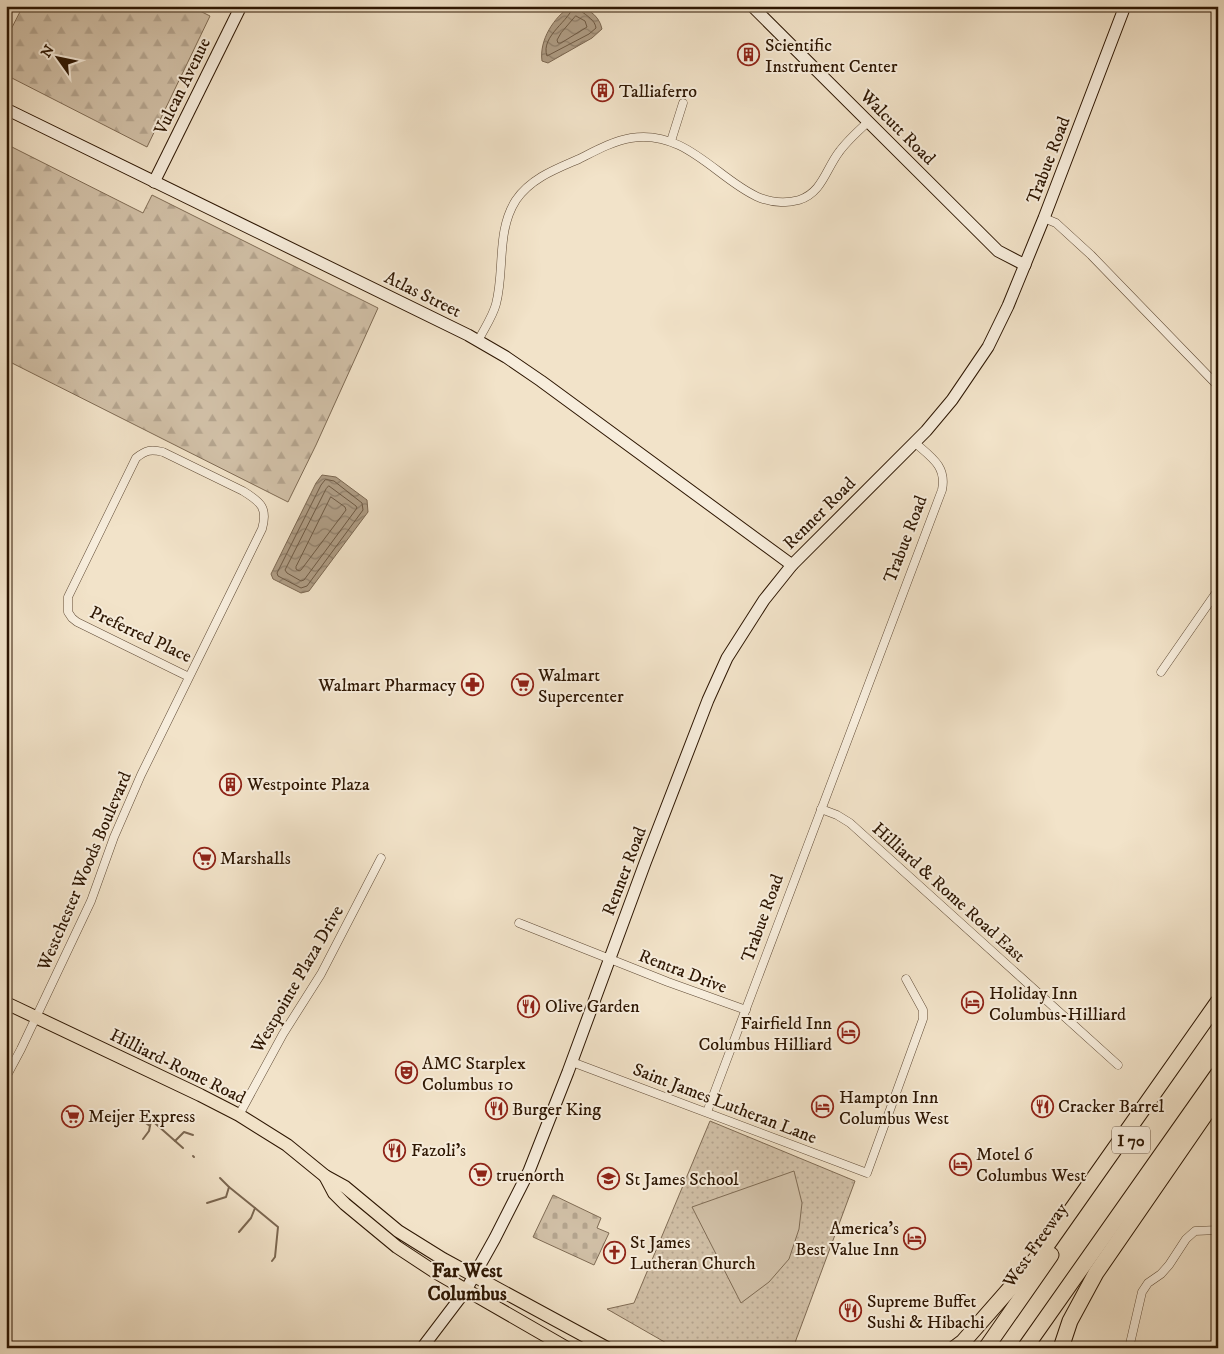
<svg xmlns="http://www.w3.org/2000/svg" width="1224" height="1354" font-family="'IM FELL DW Pica',serif">
<style>
.forest{fill:url(#forest-firs);stroke:#7f6b54}
.cemetery{fill:url(#cemetery-stones);stroke:#7f6b54}
.park{fill:url(#park-dots);stroke:#7f6b54}
.pitch{fill:#d1c0a7;stroke:#7f6b54}
.water{fill:url(#water-waves);stroke:#7b6751}
.lines{fill:none;stroke-linecap:round;stroke-linejoin:round}
.shore{stroke:#6e5a44;stroke-width:1}
.stream{stroke:#7b6751;stroke-width:2}
.street-casing{stroke:#5e4934;stroke-width:9}
.secondary-casing{stroke:#2d1602;stroke-width:13}
.primary-casing{stroke:#2d1602;stroke-width:14}
.highway-casing{stroke:#2d1602;stroke-width:17}
.street{stroke:#f7eddc;stroke-width:8}
.secondary{stroke:#f7eddc;stroke-width:11}
.primary{stroke:#f2e3c9;stroke-width:12}
.highway{stroke:#f2e3c9;stroke-width:15}
.labels{text-anchor:middle;stroke-width:4;stroke-linejoin:round;paint-order:stroke}
.shield{fill:#f7eddc;stroke:#6a5643;stroke-width:1}
.shield-label{font-size:16px;font-weight:bold;fill:#2d1602}
.poi-label{font-size:18px;fill:#2d1602;stroke:#f7eddc;text-anchor:start}
.street-label{font-size:18px;fill:#2d1602;stroke:#f7eddc}
.quarter-label{font-size:20px;font-weight:bold;fill:#2d1602;stroke:#f7eddc}
</style>
<defs>
<pattern id="forest-firs" width="22" height="20" patternUnits="userSpaceOnUse" patternTransform="scale(1.25)"><rect width="22" height="20" fill="#d1c0a7"/><path d="M5 1l3.5 6h-7zM16 11l3.5 6h-7z" fill="#b4a48e"/></pattern>
<pattern id="cemetery-stones" width="16" height="16" patternUnits="userSpaceOnUse" patternTransform="scale(1.25)"><rect width="16" height="16" fill="#d1c0a7"/><path d="M2 7V4a2 2 0 0 1 4 0v3zM10 15v-3a2 2 0 0 1 4 0v3z" fill="#b4a48e"/></pattern>
<pattern id="park-dots" width="8" height="8" patternUnits="userSpaceOnUse" patternTransform="scale(1.25)"><rect width="8" height="8" fill="#d1c0a7"/><path d="M2 2h.1M6 6h.1" fill="none" stroke="#b4a48e" stroke-width="1.8" stroke-linecap="round"/></pattern>
<pattern id="water-waves" width="16" height="10" patternUnits="userSpaceOnUse" patternTransform="scale(1.25)"><rect width="16" height="10" fill="#af9d85"/><path d="M0 5q4-4 8 0t8 0" fill="none" stroke="#8f7f6b"/></pattern>
</defs>
<rect width="100%" height="100%" fill="#f2e3c9"/>
<filter id="stains"><feTurbulence type="fractalNoise" baseFrequency=".004" numOctaves="4"/><feColorMatrix values="0 0 0 0 .2 0 0 0 0 .09 0 0 0 0 .02 0 0 0 .5 -.17"/></filter>
<radialGradient id="worn" r=".72"><stop offset=".6" stop-color="#630" stop-opacity="0"/><stop offset="1" stop-color="#630" stop-opacity=".3"/></radialGradient>
<g class="forest">
<polygon points="23,6 190,6 210,16 147,147 6,75 6,39"/>
<polygon points="6,144 143,213 152,195 378,308 316,445 288,502 6,360"/>
</g>
<polygon class="cemetery" points="553,1195 601,1218 597,1228 609,1233 594,1265 533,1237"/>
<polygon class="park" points="710,1121 855,1181 793,1348 675,1348 607,1309 634,1303"/>
<polygon class="pitch" points="794,1171 802,1203 799,1229 789,1259 769,1282 741,1303 692,1207"/>
<g class="water">
<path d="M571,6C585,6 599,14 602,29L592,38L548,63L542,61C539,40 554,17 571,6Z"/>
<polygon points="322,475 336,477 367,500 368,512 309,591 301,593 273,579 271,574 316,483"/>
</g>
<g class="lines">
<g class="shore">
<path d="M573,6C571,20 540,36 547,56L589,34L596,28C595,20 587,16 581,11L580,6"/>
<polygon points="576,16 585,21 587,27 561,43 558,43 557,40 561,33"/>
<polygon points="329,480 334,481 362,503 363,510 307,586 301,588 278,576 277,573 321,485 325,480"/>
<polygon points="329,486 356,506 357,508 304,580 301,581 287,573 285,570 326,489"/>
<polygon points="331,497 345,507 346,510 301,570 299,571 296,569 296,567"/>
</g>
<g class="stream">
<polyline points="148,1117 183,1148"/>
<polyline points="140,1119 150,1126"/>
<polyline points="143,1139 149,1131 151,1121"/>
<polyline points="175,1141 184,1132 193,1135"/>
<polyline points="193,1156 194,1157"/>
<polyline points="229,1187 255,1208 251,1218 239,1232"/>
<polyline points="207,1203 226,1197 229,1187 220,1178"/>
<polyline points="255,1208 278,1227 275,1257 272,1261"/>
</g>
<defs>
<g id="street">
<polyline points="671,141 683,103"/>
<polyline points="1044,218 1056,223 1091,255 1218,386"/>
<path d="M478,341C484,329 493,316 496,304C505,270 496,231 516,200C531,178 556,169 579,159C595,151 613,141 631,138C703,126 736,218 799,200C822,193 826,169 839,152C847,141 858,131 868,122"/>
<polyline points="1161,672 1218,590"/>
<polyline points="821,809 837,815 850,823 1118,1065"/>
<polyline points="519,923 668,982 746,1010"/>
<polyline points="572,1062 867,1173 923,1019 923,1010 906,979"/>
<path d="M6,1077L21,1049L91,901L114,837L141,775L262,529C268,508 261,502 243,491L163,452C151,449 146,450 136,458L68,597V612L72,618L77,622L189,677"/>
<path d="M707,1112L942,490C947,466 931,457 914,442"/>
<polyline points="239,1115 283,1034 321,974 381,858"/>
<polyline points="1217,1165 1218,1166"/>
<polyline points="1129,1348 1142,1292 1148,1283 1161,1274 1169,1265 1186,1239 1195,1231 1218,1230"/>
</g>
<g id="secondary">
<polyline points="752,6 998,251 1025,265"/>
<polyline points="6,109 468,335 506,357 541,381 792,565"/>
<polyline points="154,182 241,6"/>
<polyline points="422,1348 466,1290 495,1238 529,1171 568,1072 645,863 708,700 727,658 764,600 792,565 926,431 952,400 988,347 1008,306 1044,218 1125,6"/>
</g>
<g id="primary">
<polyline points="6,1003 200,1095 239,1115 287,1145 325,1176 345,1187 398,1231 443,1259 607,1348"/>
<polyline points="325,1176 334,1193 345,1204 397,1247 435,1272 567,1348"/>
</g>
<g id="highway">
<polyline points="955,1348 963,1342 1042,1252 1218,1002"/>
<polyline points="986,1348 1051,1255"/>
<polyline points="1025,1348 1218,1074"/>
<polyline points="1061,1348 1070,1321 1096,1273 1218,1096"/>
</g>
</defs>
<use href="#street" class="street-casing"/>
<use href="#secondary" class="secondary-casing"/>
<use href="#primary" class="primary-casing"/>
<use href="#highway" class="highway-casing"/>
<use href="#street" class="street"/>
<use href="#secondary" class="secondary"/>
<use href="#primary" class="primary"/>
<use href="#highway" class="highway"/>
</g>
<defs>
<symbol id="building-ring" viewBox="-11 -11 22 22"><circle r="9.5" fill="#f7eddc" stroke="#8f2418" stroke-width="1.5"/><path d="M-4-6H4V6H1V3H-1V6H-4ZM-2.5-4.3h1.7v1.8h-1.7ZM.8-4.3h1.7v1.8H.8ZM-2.5-1h1.7V.8h-1.7ZM.8-1h1.7V.8H.8Z" fill="#8f2418"/></symbol>
<symbol id="pharmacy-ring" viewBox="-11 -11 22 22"><circle r="9.5" fill="#f7eddc" stroke="#8f2418" stroke-width="1.5"/><path d="M-2-6h4v4h4v4h-4v4h-4v-4h-4v-4h4Z" fill="#8f2418"/></symbol>
<symbol id="supermarket-ring" viewBox="-11 -11 22 22"><circle r="9.5" fill="#f7eddc" stroke="#8f2418" stroke-width="1.5"/><path d="M-6-5.5h2.5l.6 2H6L4.5 2H-2.5L-4.4-4H-6ZM-1.5 3.2a1.3 1.3 0 1 0 .1 0ZM3 3.2a1.3 1.3 0 1 0 .1 0Z" fill="#8f2418"/></symbol>
<symbol id="hotel-ring" viewBox="-11 -11 22 22"><circle r="9.5" fill="#f7eddc" stroke="#8f2418" stroke-width="1.5"/><path d="M-6-4.5h1.5V1H6V5H4.5V3h-9V5H-6ZM-4 0a1.8 1.8 0 1 1 3.6 0ZM.5 0V-2.5h3Q6-2.5 6 0Z" fill="#8f2418"/></symbol>
<symbol id="restaurant-ring" viewBox="-11 -11 22 22"><circle r="9.5" fill="#f7eddc" stroke="#8f2418" stroke-width="1.5"/><path d="M-5-6h1v4h1v-4h1v4h1v-4h1v5L-1.5 .5V6h-2V.5L-5-1ZM5-6V6H3V1.5H1.5Q1.5-4 5-6Z" fill="#8f2418"/></symbol>
<symbol id="theatre-ring" viewBox="-11 -11 22 22"><circle r="9.5" fill="#f7eddc" stroke="#8f2418" stroke-width="1.5"/><path d="M-5-5.5Q0-4 5-5.5V0Q5 5 0 6Q-5 5-5 0ZM-3.3-2.5H-1v1.5H-3.3ZM1-2.5H3.3v1.5H1ZM-2.8 1Q0 5.5 2.8 1Z" fill="#8f2418"/></symbol>
<symbol id="school-ring" viewBox="-11 -11 22 22"><circle r="9.5" fill="#f7eddc" stroke="#8f2418" stroke-width="1.5"/><path d="M0-5L7-2L0 1L-7-2ZM-4 1L0 2.5L4 1V4Q0 6-4 4Z" fill="#8f2418"/></symbol>
<symbol id="church-ring" viewBox="-11 -11 22 22"><circle r="9.5" fill="#f7eddc" stroke="#8f2418" stroke-width="1.5"/><path d="M-1.2-6h2.4v3.5h3.3v2.4h-3.3V6h-2.4V-.1h-3.3v-2.4h3.3Z" fill="#8f2418"/></symbol>
</defs>
<g fill-rule="evenodd">
<use href="#building-ring" x="736" y="42" width="25" height="25"/>
<use href="#building-ring" x="590" y="78" width="25" height="25"/>
<use href="#pharmacy-ring" x="460" y="672" width="25" height="25"/>
<use href="#supermarket-ring" x="510" y="672" width="25" height="25"/>
<use href="#building-ring" x="218" y="772" width="25" height="25"/>
<use href="#supermarket-ring" x="192" y="846" width="25" height="25"/>
<use href="#hotel-ring" x="960" y="990" width="25" height="25"/>
<use href="#restaurant-ring" x="516" y="994" width="25" height="25"/>
<use href="#hotel-ring" x="836" y="1020" width="25" height="25"/>
<use href="#theatre-ring" x="394" y="1060" width="25" height="25"/>
<use href="#restaurant-ring" x="1030" y="1094" width="25" height="25"/>
<use href="#hotel-ring" x="810" y="1094" width="25" height="25"/>
<use href="#restaurant-ring" x="484" y="1096" width="25" height="25"/>
<use href="#supermarket-ring" x="60" y="1104" width="25" height="25"/>
<use href="#restaurant-ring" x="382" y="1138" width="25" height="25"/>
<use href="#hotel-ring" x="948" y="1152" width="25" height="25"/>
<use href="#supermarket-ring" x="468" y="1162" width="25" height="25"/>
<use href="#school-ring" x="596" y="1166" width="25" height="25"/>
<use href="#hotel-ring" x="902" y="1226" width="25" height="25"/>
<use href="#church-ring" x="602" y="1240" width="25" height="25"/>
<use href="#restaurant-ring" x="838" y="1298" width="25" height="25"/>
</g>
<g class="labels">
<rect class="shield" x="1112" y="1126.5" width="38" height="27" rx="4"/>
<g class="shield-label">
<text x="1131" y="1146">I 70</text>
</g>
<g class="poi-label">
<text x="765" y="51">Scientific<tspan x="765" dy="21">Instrument Center</tspan></text>
<text x="619" y="97">Talliaferro</text>
<text x="538" y="681">Walmart<tspan x="538" dy="21">Supercenter</tspan></text>
<text x="456" y="691" text-anchor="end">Walmart Pharmacy</text>
<text x="247" y="790">Westpointe Plaza</text>
<text x="220" y="864">Marshalls</text>
<text x="989" y="999">Holiday Inn<tspan x="989" dy="21">Columbus-Hilliard</tspan></text>
<text x="545" y="1012">Olive Garden</text>
<text x="832" y="1029" text-anchor="end">Fairfield Inn<tspan x="832" dy="21">Columbus Hilliard</tspan></text>
<text x="422" y="1069">AMC Starplex<tspan x="422" dy="21">Columbus 10</tspan></text>
<text x="839" y="1103">Hampton Inn<tspan x="839" dy="21">Columbus West</tspan></text>
<text x="1058" y="1112">Cracker Barrel</text>
<text x="512" y="1115">Burger King</text>
<text x="88" y="1122">Meijer Express</text>
<text x="411" y="1156">Fazoli's</text>
<text x="976" y="1160">Motel 6<tspan x="976" dy="21">Columbus West</tspan></text>
<text x="496" y="1181">truenorth</text>
<text x="625" y="1185">St James School</text>
<text x="899" y="1234" text-anchor="end">America's<tspan x="899" dy="21">Best Value Inn</tspan></text>
<text x="630" y="1248">St James<tspan x="630" dy="21">Lutheran Church</tspan></text>
<text x="867" y="1307">Supreme Buffet<tspan x="867" dy="21">Sushi &amp; Hibachi</tspan></text>
</g>
<g class="street-label">
<text transform="translate(182 86) rotate(-64)" y="6">Vulcan Avenue</text>
<text transform="translate(898 127) rotate(45)" y="6">Walcutt Road</text>
<text transform="translate(1048 160) rotate(-69)" y="6">Trabue Road</text>
<text transform="translate(423 294) rotate(26)" y="6">Atlas Street</text>
<text transform="translate(819 513) rotate(-45)" y="6">Renner Road</text>
<text transform="translate(905 539) rotate(-69)" y="6">Trabue Road</text>
<text transform="translate(141 634) rotate(25)" y="6">Preferred Place</text>
<text transform="translate(84 871) rotate(-67)" y="6">Westchester Woods Boulevard</text>
<text transform="translate(624 871) rotate(-69)" y="6">Renner Road</text>
<text transform="translate(949 892) rotate(42)" y="6">Hilliard &amp; Rome Road East</text>
<text transform="translate(762 918) rotate(-70)" y="6">Trabue Road</text>
<text transform="translate(683 971) rotate(21)" y="6">Rentra Drive</text>
<text transform="translate(297 979) rotate(-60)" y="6">Westpointe Plaza Drive</text>
<text transform="translate(178 1066) rotate(26)" y="6">Hilliard-Rome Road</text>
<text transform="translate(725 1103) rotate(21)" y="6">Saint James Lutheran Lane</text>
<text transform="translate(1035 1245) rotate(-55)" y="6">West Freeway</text>
</g>
<g class="quarter-label">
<text x="467" y="1277">Far West<tspan x="467" dy="23">Columbus</tspan></text>
</g>
</g>
<rect width="1224" height="1354" fill="none" stroke="#f2e3c9" stroke-width="25"/>
<rect x="8" y="8" width="1209" height="1339" fill="none" stroke="#2d1602" stroke-width="2.5"/>
<rect x="12" y="12" width="1199" height="1329" fill="none" stroke="#2d1602"/>
<g transform="translate(58 58) rotate(303)" stroke="#f7eddc" stroke-width="4" paint-order="stroke">
<path d="M0-4L9 19L0 12L-9 19Z" fill="#2d1602"/>
<text y="-8" font-size="14" font-weight="bold" text-anchor="middle" fill="#2d1602">N</text>
</g>
<rect width="100%" height="100%" filter="url(#stains)"/>
<rect width="100%" height="100%" fill="url(#worn)"/>
</svg>
